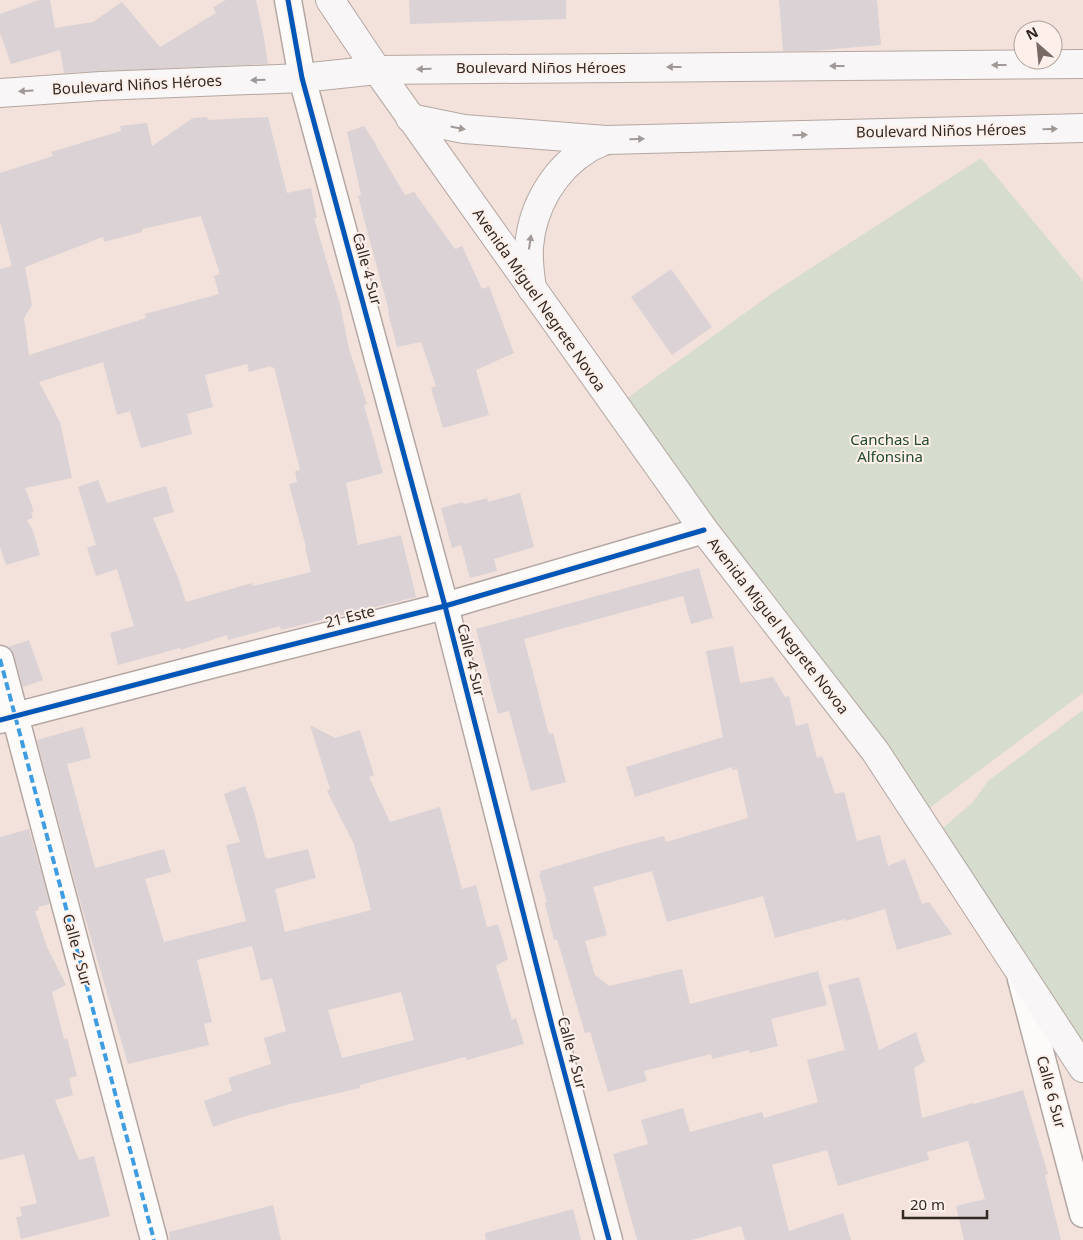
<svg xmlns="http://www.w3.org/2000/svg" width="1083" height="1240" font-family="'Noto Sans',sans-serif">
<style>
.green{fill:#d6dcce}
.building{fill:#dad2d4;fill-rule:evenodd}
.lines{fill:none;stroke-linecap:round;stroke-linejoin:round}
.minor-casing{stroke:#b4a7a2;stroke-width:29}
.secondary-casing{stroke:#b4a7a2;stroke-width:30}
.minor{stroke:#fdfbfa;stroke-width:26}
.secondary{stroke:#f8f6f6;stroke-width:28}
.quiet{stroke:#3e9ce0;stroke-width:4;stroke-dasharray:8 4;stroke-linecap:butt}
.cycleway-casing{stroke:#fdf0eb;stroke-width:8}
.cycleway{stroke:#0057b8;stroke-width:5}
.oneway{fill:#a09997}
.labels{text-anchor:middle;stroke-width:4;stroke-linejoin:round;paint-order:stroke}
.street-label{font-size:15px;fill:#342823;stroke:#fdf0eb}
.park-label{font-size:15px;fill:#204b2d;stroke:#fdf0eb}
</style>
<rect width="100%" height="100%" fill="#f3e2dc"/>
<g class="green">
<polygon points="981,158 1083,281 1083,693 912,821 623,401 774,292"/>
<polygon points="1083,710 1083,1055 930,839 973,802 988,781"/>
</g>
<g class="building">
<polygon points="39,0 50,0 55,28 93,22 122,2 160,47 216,13 213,7 226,0 256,0 263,32 268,64 64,73 60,50 11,64 0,33 0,14"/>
<polygon points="409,0 566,0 566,19 410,24"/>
<polygon points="779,0 877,0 881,45 811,51 783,51"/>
<path d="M207,117L208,120L268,117L287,193L311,188L317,218H314L328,266L340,304L349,349L367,404L364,405L383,473L346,483L358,545L401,535L416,597L281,630L280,626L228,640L227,635L181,650L180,648L118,665L110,633L134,626L117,569L96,576L87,548L96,545L78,487L98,480L107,503L166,486L174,512L153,518L179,580L186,602L252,583L253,586L311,572L305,548L306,547L289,484L297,482L295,471L300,470L274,367L272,368L271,366L249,372L247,364L205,375L213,407L187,414L192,434L141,448L130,411L117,415L103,362L39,382L60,422L72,478L25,488L34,511L31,512L33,518L27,520L33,531L40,555L6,565L0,547V269L12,266L0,222V173L53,156L51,152L121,131L120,126L147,123L152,146L193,118ZM201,216L220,274L214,276L219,294L145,314L146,318L29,355L24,318L32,305L25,267L103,237L104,242L142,232V229Z"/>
<polygon points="364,126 377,146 376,146 405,195 414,192 455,249 462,246 482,289 489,286 514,353 476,370 489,415 443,428 431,388 436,386 421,342 397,347 388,312 389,311 375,260 358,196 361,195 347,132"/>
<polygon points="671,269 712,327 672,355 631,297"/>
<polygon points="520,493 534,547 494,559 497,571 470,578 461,545 452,548 441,508 463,502 464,504 487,498 488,502"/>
<polygon points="699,568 713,618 691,624 683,596 524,639 549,734 553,733 566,782 531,791 509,711 498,714 476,629"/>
<polygon points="29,640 43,680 23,687 14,655 11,649 8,647"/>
<polygon points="733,646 740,683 773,677 785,697 789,696 796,726 808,723 817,758 822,756 835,794 844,792 857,841 880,835 888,866 905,859 922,904 929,902 952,934 897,950 885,909 845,921 845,919 775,938 763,896 667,922 652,871 593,887 607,935 585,941 595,975 609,986 682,969 690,1004 818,971 827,1005 771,1019 778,1046 750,1053 749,1050 712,1059 711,1054 644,1071 647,1081 608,1092 590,1032 585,1033 557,939 554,940 545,903 547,902 539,875 541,874 540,871 618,848 664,836 666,842 748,818 737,769 732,770 732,767 635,797 626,767 723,737 706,651"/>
<path d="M310,725L335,738L360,730L374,775L369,777L390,822L440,807L462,889L476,885L487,927L498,924L508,959L496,966L512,1020L516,1018L524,1044L467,1060L465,1057L360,1085V1088L290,1104L239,1118L213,1127L204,1101L232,1091L228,1078L271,1064L264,1038L286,1031L272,978L261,981L252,946L197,960L212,1022L204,1024L209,1045L128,1064L80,901L37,740L83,727L91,758L67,764L95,868L164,849L171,872L145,879L164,942L246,921L226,845L240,842L224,794L245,786L254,811L265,857H266L267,859L308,849L316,878L275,889L285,932L371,910L354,844L327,791L330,789ZM401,992L414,1040L342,1058L328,1010Z"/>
<polygon points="29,829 50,904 38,907 39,910 35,911 47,947 66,985 52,992 64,1039 67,1038 77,1076 69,1078 73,1095 55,1100 79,1160 94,1156 110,1216 21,1239 16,1217 22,1216 20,1207 37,1203 24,1154 0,1160 0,837"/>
<polygon points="859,977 879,1050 916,1032 925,1061 914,1068 922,1118 973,1103 974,1104 1023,1090 1048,1174 1045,1175 1061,1240 964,1240 956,1206 985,1199 968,1141 927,1152 929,1160 838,1186 827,1150 772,1165 789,1231 843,1213 851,1240 745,1240 741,1226 692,1240 637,1240 613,1154 648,1144 641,1120 683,1108 690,1132 762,1112 764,1118 818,1102 807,1060 845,1050 828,985"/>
<polygon points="273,1205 281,1240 170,1240 169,1232"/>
<polygon points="573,1209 581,1240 486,1240 485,1233"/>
</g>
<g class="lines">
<defs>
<g id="minor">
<polyline points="288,0 302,78 445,606 552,1026 609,1240"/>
<polyline points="0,659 154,1240"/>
<polyline points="0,720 211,665 445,606 704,530"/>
<polyline points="1021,979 1083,1214"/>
</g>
<g id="secondary">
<polyline points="330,0 377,70 704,530 875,751 1083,1068"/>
<polyline points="0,93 101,86 302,78 377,70 1083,64"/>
<polyline points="410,118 464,129 606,140 1083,128"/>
<path d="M532,289C530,275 528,261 529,247C532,207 554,169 589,148C594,145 600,143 606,140"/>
</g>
</defs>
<use href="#minor" class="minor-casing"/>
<use href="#secondary" class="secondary-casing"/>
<use href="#minor" class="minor"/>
<use href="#secondary" class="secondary"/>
<polyline class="quiet" points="0,659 154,1240"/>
<defs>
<g id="cycleway">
<polyline points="288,0 302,78 445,606 552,1026 609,1240"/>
<polyline points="0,720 211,665 445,606 704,530"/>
</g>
</defs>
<use href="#cycleway" class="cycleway-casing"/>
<use href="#cycleway" class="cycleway"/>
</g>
<defs><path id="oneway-solid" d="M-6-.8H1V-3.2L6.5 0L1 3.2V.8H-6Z" transform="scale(1.25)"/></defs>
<g class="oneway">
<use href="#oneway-solid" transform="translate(999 65) rotate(180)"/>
<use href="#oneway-solid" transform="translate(837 66) rotate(180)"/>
<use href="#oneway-solid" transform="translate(674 67) rotate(180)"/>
<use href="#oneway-solid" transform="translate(424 69) rotate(179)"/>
<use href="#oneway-solid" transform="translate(258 80) rotate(178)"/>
<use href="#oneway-solid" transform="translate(26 91) rotate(176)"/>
<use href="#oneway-solid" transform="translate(458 128) rotate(11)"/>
<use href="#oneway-solid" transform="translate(1050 129) rotate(-1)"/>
<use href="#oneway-solid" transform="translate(800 135) rotate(-1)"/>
<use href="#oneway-solid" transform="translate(637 139) rotate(-1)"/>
<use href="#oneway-solid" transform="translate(530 242) rotate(-82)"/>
</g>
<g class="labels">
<g class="street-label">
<text x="541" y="73">Boulevard Niños Héroes</text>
<text transform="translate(137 85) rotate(-3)" y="5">Boulevard Niños Héroes</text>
<text transform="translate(941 131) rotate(-1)" y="5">Boulevard Niños Héroes</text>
<text transform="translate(367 269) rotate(75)" y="5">Calle 4 Sur</text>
<text transform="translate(539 300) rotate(55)" y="5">Avenida Miguel Negrete Novoa</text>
<text transform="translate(350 617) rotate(-14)" y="5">21 Este</text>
<text transform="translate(778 626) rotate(52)" y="5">Avenida Miguel Negrete Novoa</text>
<text transform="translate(471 660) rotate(76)" y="5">Calle 4 Sur</text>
<text transform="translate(77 950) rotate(75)" y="5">Calle 2 Sur</text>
<text transform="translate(572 1053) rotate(75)" y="5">Calle 4 Sur</text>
<text transform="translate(1051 1092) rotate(75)" y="5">Calle 6 Sur</text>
</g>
<g class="park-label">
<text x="890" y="445">Canchas La<tspan x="890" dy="17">Alfonsina</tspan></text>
</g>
</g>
<g transform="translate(1038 45) rotate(333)"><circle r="24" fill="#fdf0eb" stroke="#ada09b"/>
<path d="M0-4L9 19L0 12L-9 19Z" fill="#776964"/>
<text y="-8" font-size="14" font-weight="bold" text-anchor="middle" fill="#342823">N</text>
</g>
<path d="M903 1210v8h84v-8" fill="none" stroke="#342823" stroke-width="2.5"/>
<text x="910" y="1210" font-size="15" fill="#342823" stroke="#fdf0eb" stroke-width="4" paint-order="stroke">20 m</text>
</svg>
